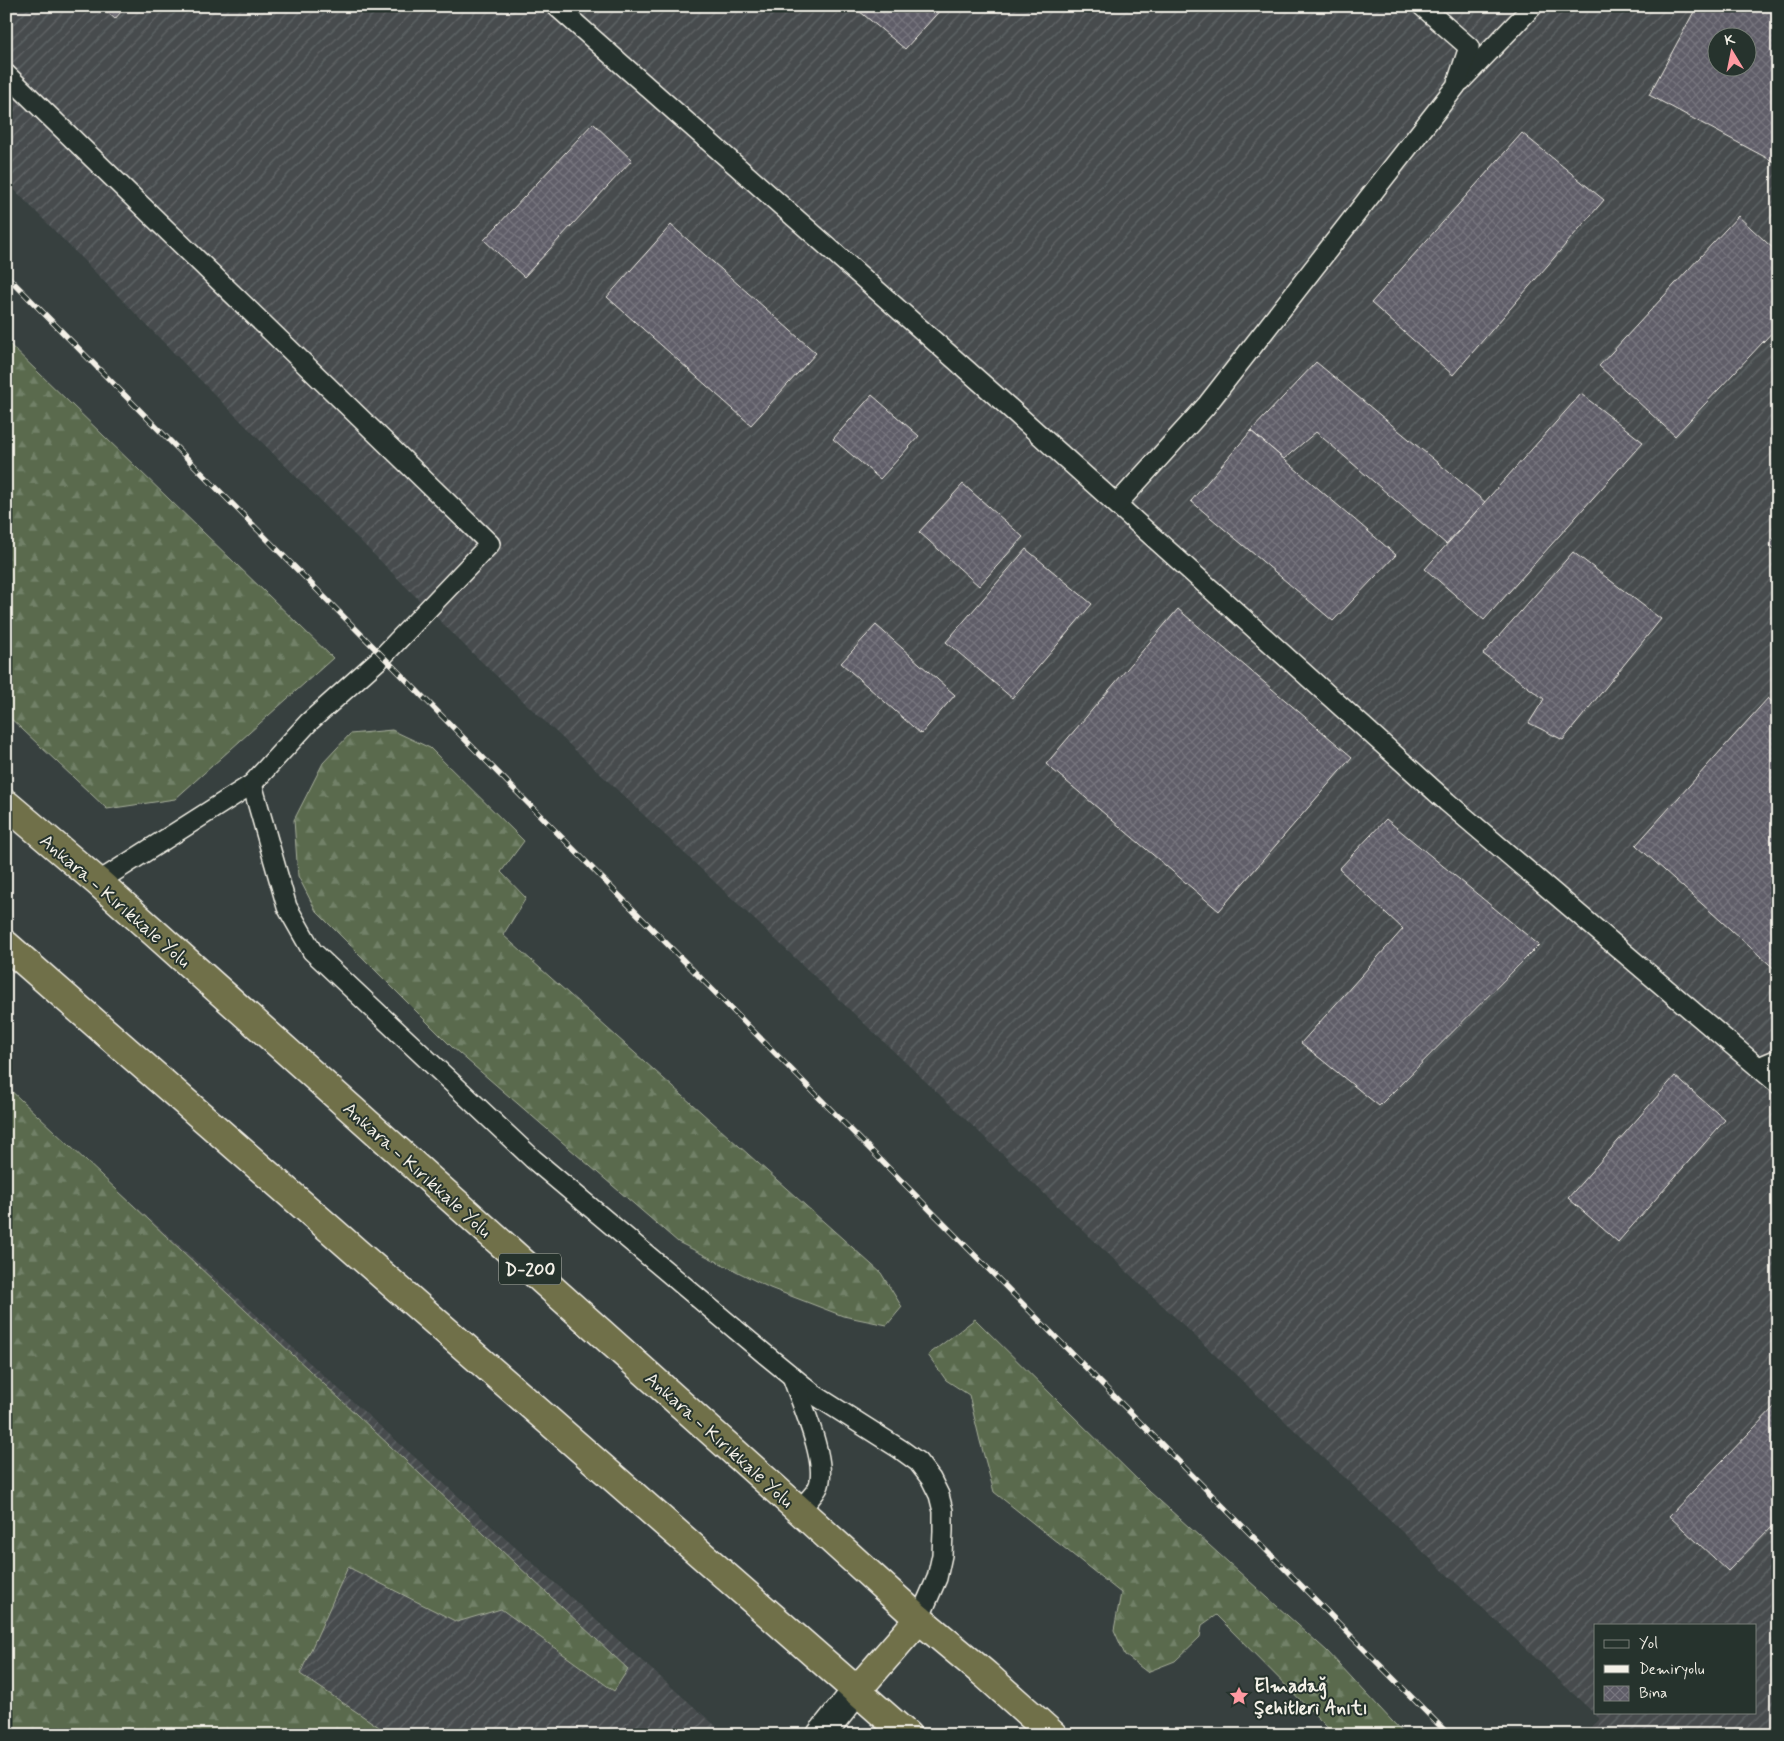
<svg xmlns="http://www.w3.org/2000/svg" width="1784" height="1741" font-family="Mynerve,sans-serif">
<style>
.industrial{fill:url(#industrial-furrows);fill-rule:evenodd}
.forest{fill:url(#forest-firs);stroke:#a7ae9b}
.building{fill:url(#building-cross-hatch);stroke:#f4f1e8;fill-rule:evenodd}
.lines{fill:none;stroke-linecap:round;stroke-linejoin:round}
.lane-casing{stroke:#f4f1e8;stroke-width:22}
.street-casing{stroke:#f4f1e8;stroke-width:31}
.highway-casing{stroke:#f4f1e8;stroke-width:31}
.lane{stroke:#26332d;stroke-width:19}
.street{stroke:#26332d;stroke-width:28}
.highway{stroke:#70704a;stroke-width:28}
.rail-casing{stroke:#f4f1e8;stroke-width:5.5}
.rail{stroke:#26332d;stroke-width:4;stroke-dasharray:11;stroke-linecap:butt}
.labels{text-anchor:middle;stroke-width:4;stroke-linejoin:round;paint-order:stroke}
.shield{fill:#26332d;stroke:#b6b8b0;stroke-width:1}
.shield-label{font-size:18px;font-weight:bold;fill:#f4f1e8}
.street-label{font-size:19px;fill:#f4f1e8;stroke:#26332d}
.poi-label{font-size:19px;font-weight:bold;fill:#f4f1e8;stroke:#26332d;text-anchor:start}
</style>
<defs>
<pattern id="industrial-furrows" width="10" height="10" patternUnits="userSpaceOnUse" patternTransform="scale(1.25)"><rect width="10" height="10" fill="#474c4e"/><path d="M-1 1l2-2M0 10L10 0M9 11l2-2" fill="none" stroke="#626668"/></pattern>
<pattern id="forest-firs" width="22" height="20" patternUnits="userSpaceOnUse" patternTransform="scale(1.25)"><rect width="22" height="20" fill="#5a6b4e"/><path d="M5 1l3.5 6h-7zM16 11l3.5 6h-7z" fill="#728168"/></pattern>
<pattern id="building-cross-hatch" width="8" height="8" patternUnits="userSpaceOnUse" patternTransform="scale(1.25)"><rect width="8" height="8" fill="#5f5d68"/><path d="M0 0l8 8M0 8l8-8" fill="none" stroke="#77757e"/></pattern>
</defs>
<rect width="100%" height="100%" fill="#37403f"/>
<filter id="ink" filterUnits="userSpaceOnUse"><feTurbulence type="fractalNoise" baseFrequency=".02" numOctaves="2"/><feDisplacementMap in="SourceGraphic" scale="10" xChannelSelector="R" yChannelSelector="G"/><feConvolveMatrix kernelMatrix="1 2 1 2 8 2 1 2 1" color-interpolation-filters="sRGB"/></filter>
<g filter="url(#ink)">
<g class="industrial">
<path d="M6,6H1778V1735H1583L1600,1719L464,645L216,396L6,181ZM1716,38H1746V68H1716ZM1595,1625H1755V1712H1595Z"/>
<polygon points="6,1090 626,1647 726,1735 6,1735"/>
</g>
<g class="forest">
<polygon points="6,341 333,658 175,799 107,809 6,714"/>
<polygon points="392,730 430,748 524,841 501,872 526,898 503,935 881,1273 902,1307 887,1325 843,1316 770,1288 678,1242 452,1047 316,911 298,876 294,820 323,763 350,734"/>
<polygon points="6,1086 628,1669 614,1691 501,1609 457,1622 348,1567 300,1674 391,1735 6,1735"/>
<polygon points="975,1319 1150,1492 1327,1651 1405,1735 1335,1735 1216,1615 1202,1625 1200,1637 1175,1661 1147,1672 1125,1655 1114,1630 1121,1593 994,1492 980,1441 969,1395 946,1380 928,1355"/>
</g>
<g class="building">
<polygon points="100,6 126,6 115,19"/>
<polygon points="853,6 944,6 905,49"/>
<path d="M1697,6H1767L1778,12V164L1649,95ZM1716,38H1746V68H1716Z"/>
<polygon points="593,123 632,160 524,277 484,240"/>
<polygon points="1522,133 1604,200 1453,375 1371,303"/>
<polygon points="1738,216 1778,253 1778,326 1675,436 1599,366"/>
<polygon points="671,225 816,353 751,425 607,297"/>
<polygon points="1316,362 1485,502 1446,544 1316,432 1284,459 1251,431"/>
<polygon points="1581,394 1643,442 1484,620 1425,569"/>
<polygon points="872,395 919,436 880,479 833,439"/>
<polygon points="1251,431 1396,555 1333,621 1191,501"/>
<polygon points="963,484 1023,537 979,586 919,532"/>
<polygon points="1778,534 1778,551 1769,544"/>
<polygon points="1026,549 1092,604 1012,698 946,642"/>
<polygon points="1573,552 1661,619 1563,740 1529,723 1544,699 1483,654"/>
<polygon points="1178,609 1352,757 1219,911 1046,764"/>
<polygon points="876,625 955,695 921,734 841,663"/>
<polygon points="1768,698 1778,707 1778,972 1636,845"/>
<polygon points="1386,819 1539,945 1379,1106 1301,1043 1403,929 1339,869"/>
<polygon points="1675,1076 1725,1120 1618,1242 1568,1198"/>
<polygon points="1778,1403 1778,1520 1728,1571 1669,1516"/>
</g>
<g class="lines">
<defs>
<g id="lane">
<polyline points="556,6 1012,410 1447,802 1778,1084"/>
<polyline points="6,74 490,544 383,656 309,722 252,784 98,882"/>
<polyline points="1461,81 1533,6"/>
<polyline points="1117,504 1206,406 1456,86 1469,47 1422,6"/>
<polyline points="252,784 287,907 312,951 533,1159 766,1355 815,1395 900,1449 918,1462 931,1479 939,1495 943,1511 943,1531 942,1555 937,1578 919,1619"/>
<polyline points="1759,1067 1778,1059"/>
<path d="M792,1376C801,1403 827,1459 819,1485C816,1494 805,1503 799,1510"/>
</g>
<polyline id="street" points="821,1735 857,1690"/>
<g id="highway">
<polyline points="6,804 98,882 799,1510 919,1619 986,1675 1053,1735"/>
<polyline points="6,945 907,1735"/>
<polyline points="857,1690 919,1619"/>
</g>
</defs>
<use href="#lane" class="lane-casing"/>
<use href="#street" class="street-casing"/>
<use href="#highway" class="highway-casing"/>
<use href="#lane" class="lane"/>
<use href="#street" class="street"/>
<use href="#highway" class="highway"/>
<defs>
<polyline id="rail" points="6,275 1449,1735"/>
</defs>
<use href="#rail" class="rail-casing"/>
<use href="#rail" class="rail"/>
</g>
</g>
<defs>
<symbol id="sight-bare" viewBox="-9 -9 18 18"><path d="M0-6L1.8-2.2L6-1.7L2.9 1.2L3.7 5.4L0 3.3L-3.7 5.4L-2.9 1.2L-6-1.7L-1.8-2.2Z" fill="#ff9aa2" stroke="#26332d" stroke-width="2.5" paint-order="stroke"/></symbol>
</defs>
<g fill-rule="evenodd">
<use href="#sight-bare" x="1225" y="1682" width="28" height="28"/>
</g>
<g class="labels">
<rect class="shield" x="499" y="1253.5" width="62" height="31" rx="4"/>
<g class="shield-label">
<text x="530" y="1275">D-200</text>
</g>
<g class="street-label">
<text transform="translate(116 900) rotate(41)" y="7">Ankara - Kırıkkale Yolu</text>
<text transform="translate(418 1169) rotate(42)" y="7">Ankara - Kırıkkale Yolu</text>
<text transform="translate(720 1439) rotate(42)" y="7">Ankara - Kırıkkale Yolu</text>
</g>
<g class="poi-label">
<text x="1254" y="1692">Elmadağ<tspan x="1254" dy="22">Şehitleri Anıtı</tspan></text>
</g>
</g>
<rect width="1784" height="1741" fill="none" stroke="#26332d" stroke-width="25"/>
<rect x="12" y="12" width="1759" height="1716" fill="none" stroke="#f4f1e8" stroke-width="2" filter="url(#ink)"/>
<rect x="1594" y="1624" width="162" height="90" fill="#26332d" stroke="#787f78"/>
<rect x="1604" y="1640" width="25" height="8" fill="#26332d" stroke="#787f78"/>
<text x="1639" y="1648" font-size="15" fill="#f4f1e8">Yol</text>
<rect x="1604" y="1665" width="25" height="8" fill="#f4f1e8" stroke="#787f78"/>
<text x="1639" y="1674" font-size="15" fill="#f4f1e8">Demiryolu</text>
<rect x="1604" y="1686" width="25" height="15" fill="url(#building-cross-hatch)" stroke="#787f78"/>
<text x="1639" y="1698" font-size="15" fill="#f4f1e8">Bina</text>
<g transform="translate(1732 52) rotate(350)"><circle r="24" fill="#26332d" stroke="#787f78"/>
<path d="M0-4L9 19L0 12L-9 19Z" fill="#ff9aa2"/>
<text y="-8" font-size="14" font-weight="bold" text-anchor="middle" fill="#f4f1e8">K</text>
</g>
</svg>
